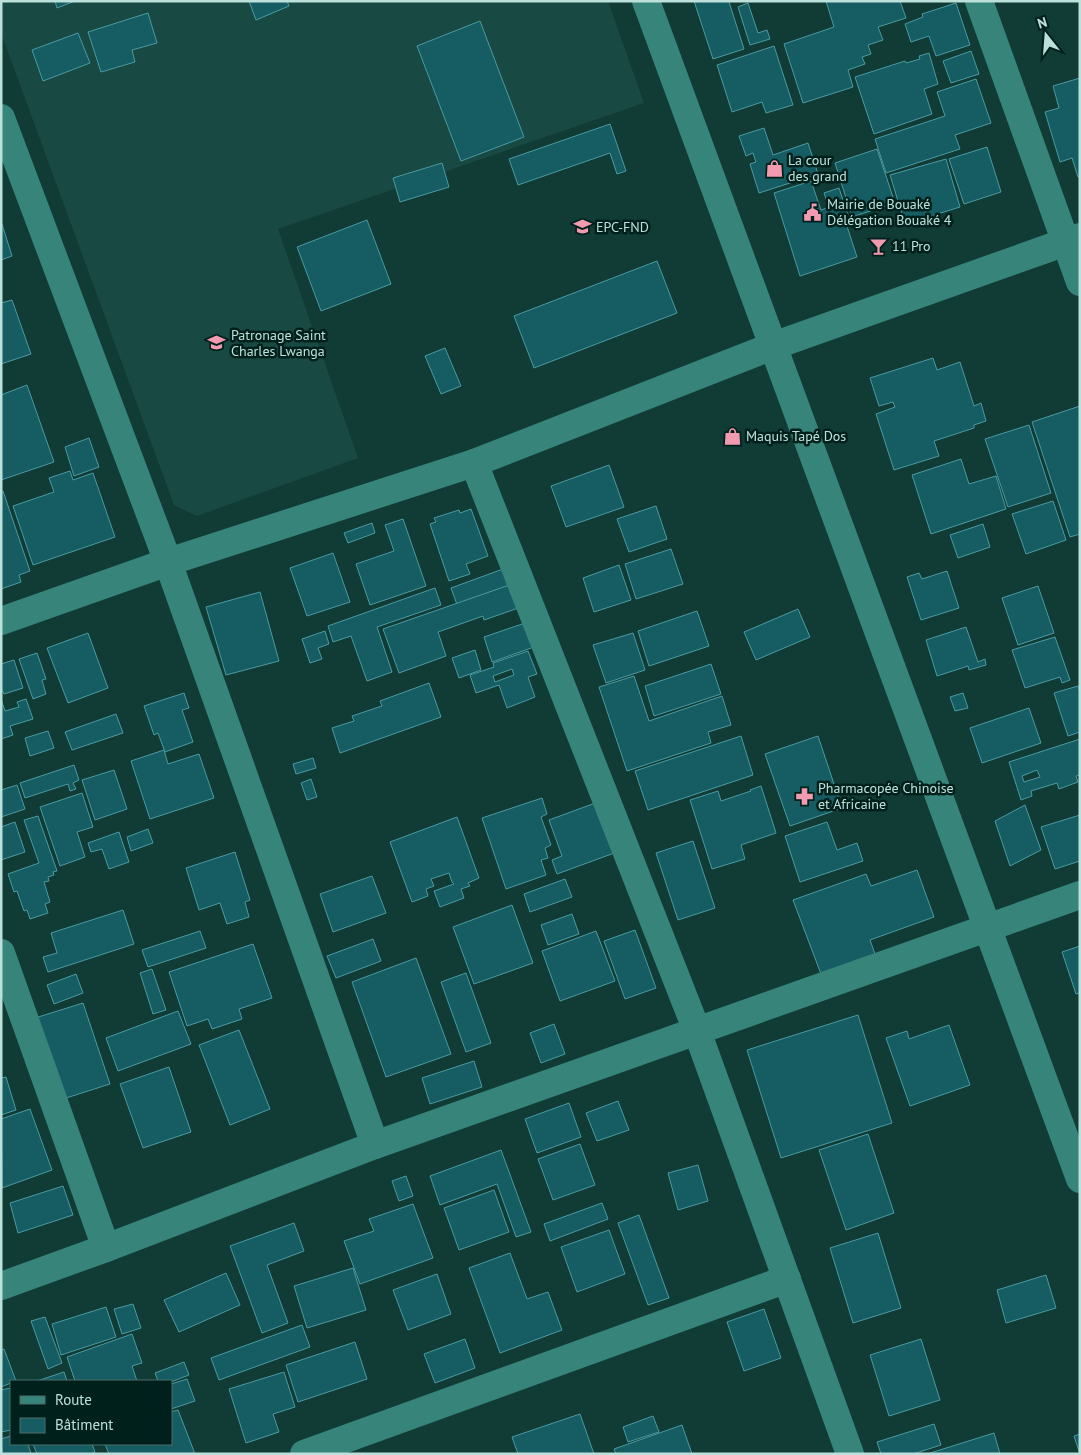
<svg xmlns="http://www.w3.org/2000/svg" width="1081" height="1455" font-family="'PT Sans',sans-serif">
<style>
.built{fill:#194943}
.building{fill:#165d63;stroke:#4b9aa1;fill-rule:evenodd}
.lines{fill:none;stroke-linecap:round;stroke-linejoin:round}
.minor{stroke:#36847a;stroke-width:28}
.labels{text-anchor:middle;stroke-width:5;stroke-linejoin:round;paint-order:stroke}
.poi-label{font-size:14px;fill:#bce1da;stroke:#00201c;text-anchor:start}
</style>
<rect width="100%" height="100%" fill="#113b35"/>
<polygon class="built" points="1,1 608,1 644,103 278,229 358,458 197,516 174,505 1,33"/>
<g class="building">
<polygon points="55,1 75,1 57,8"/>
<polygon points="249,1 287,1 289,6 256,20"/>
<polygon points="694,1 731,1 729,2 744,49 713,59"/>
<polygon points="826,1 900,1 906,18 878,27 883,40 868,45 871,54 862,57 865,64 848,70 853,87 803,103 784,44 834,27"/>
<polygon points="748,3 758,33 767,30 770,39 750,45 738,7"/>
<polygon points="956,3 970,45 936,56 929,36 911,42 905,24 923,17 922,14"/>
<polygon points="148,13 157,43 132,50 135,62 101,72 88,32"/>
<polygon points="480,21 524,137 461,161 417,46"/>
<polygon points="78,33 90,63 43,81 32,50"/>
<polygon points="774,46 793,105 766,113 762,102 732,112 717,65"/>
<polygon points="971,51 979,74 951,83 943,61"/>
<polygon points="929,53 938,84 924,89 932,114 874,134 855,77 905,61 906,63 920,59 919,56"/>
<polygon points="1080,78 1080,177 1078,177 1072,158 1060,162 1045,112 1059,108 1053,86"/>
<polygon points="976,79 991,123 955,135 960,149 886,173 875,139 945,116 937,92"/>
<polygon points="610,124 626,171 617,174 610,153 518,185 509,159"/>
<polygon points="764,128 773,155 808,143 818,174 759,193 750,164 756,162 753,153 746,156 739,136"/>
<polygon points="987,147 1001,192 964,204 949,159"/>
<polygon points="877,149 895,203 852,217 835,163"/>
<polygon points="946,159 960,207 905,224 890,175"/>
<polygon points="442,163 449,187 400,202 393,178"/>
<polygon points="811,181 821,210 829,207 824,193 839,188 848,215 844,217 857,257 800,276 774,193"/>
<polygon points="367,220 391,284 321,311 297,247"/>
<polygon points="1,221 12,256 1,260"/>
<polygon points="657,261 677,313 534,368 514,316"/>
<polygon points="12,300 31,354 1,364 1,303"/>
<polygon points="445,348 461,386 441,394 425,356"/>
<polygon points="933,358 937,370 960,362 974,406 981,403 986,421 974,425 974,428 934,441 939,456 894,470 876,414 895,407 893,402 879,406 870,378"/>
<polygon points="27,385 54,462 1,480 1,395"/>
<polygon points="1080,406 1080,534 1070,537 1032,422"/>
<polygon points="1029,425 1051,493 1008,507 985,439"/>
<polygon points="89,438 99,467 74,476 65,447"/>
<polygon points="961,459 969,484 996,476 1006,509 931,534 912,475"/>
<polygon points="609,465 624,507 566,527 551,486"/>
<polygon points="70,471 73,480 93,473 115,537 33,565 13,506 54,492 49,478"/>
<polygon points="3,491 30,571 19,575 21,582 1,589 1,492"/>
<polygon points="1053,501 1066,540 1026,554 1012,514"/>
<polygon points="656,506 667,539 629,552 617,519"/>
<polygon points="471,509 488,556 466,564 470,574 449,581 430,524 436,522 434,518 459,510 460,513"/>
<polygon points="403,519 426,586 370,605 356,564 394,551 385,525"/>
<polygon points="372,523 375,533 348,543 344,533"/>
<polygon points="983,524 990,547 958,558 950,535"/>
<polygon points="671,549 683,584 636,599 625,564"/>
<polygon points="333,553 350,602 307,616 290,568"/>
<polygon points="619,565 631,600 594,612 583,578"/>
<polygon points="503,569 512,595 460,613 451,588"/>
<polygon points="947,571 959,608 921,620 907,577 919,573 922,579"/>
<polygon points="518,582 527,605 484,620 483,616 438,632 446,656 399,673 383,629"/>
<polygon points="1038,586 1054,633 1018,645 1002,598"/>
<polygon points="435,588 441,605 377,627 392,672 367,681 351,636 333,642 328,626"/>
<polygon points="260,592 279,661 226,675 206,607"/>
<polygon points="798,609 810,637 756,660 744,632"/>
<polygon points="697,611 709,646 649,666 638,631"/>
<polygon points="525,623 534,647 492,662 484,637"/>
<polygon points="966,627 978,662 985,659 986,665 969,670 968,666 937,676 926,640"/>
<polygon points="325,631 329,644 318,648 322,659 310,663 302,639"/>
<polygon points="88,633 108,688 68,703 47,648"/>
<polygon points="633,633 645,670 606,683 593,645"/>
<polygon points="1055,637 1070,680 1062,683 1060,677 1025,688 1012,650"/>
<polygon points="475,650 481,670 459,678 452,658"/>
<path d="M528,651L537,674L528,677L535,697L507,708L499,685L476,693L470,675L494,667L493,663ZM512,669L514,675L495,682L493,676Z"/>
<polygon points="37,653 46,679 42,680 46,694 33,699 19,659"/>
<polygon points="14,660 23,688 4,694 1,688 1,664"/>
<polygon points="711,664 721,694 654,716 645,686"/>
<polygon points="634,676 649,721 722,696 731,725 708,732 711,743 627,771 599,687"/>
<polygon points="429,683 441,717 340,753 332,728 354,721 352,716 382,706 380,701"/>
<polygon points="1078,686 1080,692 1080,732 1068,736 1054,693"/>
<polygon points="184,693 189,708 182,710 193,742 165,752 158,733 154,735 144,706"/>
<polygon points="963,693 968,708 955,711 950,697"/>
<polygon points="1,699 5,711 19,707 17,702 26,699 33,719 10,726 13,735 1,739"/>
<polygon points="1029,708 1041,743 982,763 970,728"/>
<polygon points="116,714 123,733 72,750 65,732"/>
<polygon points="48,731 54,748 30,756 25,738"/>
<polygon points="741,736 753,775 648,810 635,771"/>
<polygon points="818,736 842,808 790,826 765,754"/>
<path d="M1080,739V775L1076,776L1078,782L1059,789L1057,783L1031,791L1032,796L1021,800L1009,762ZM1037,770L1040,777L1024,782L1022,776Z"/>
<polygon points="164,750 168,764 199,754 214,798 150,819 131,761"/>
<polygon points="313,758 316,768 296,774 293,764"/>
<polygon points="74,765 79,780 73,783 76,789 70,791 68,784 25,798 20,783"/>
<polygon points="114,770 127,809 95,820 82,780"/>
<polygon points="311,779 317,797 307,800 301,783"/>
<polygon points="17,785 25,809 1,817 1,790"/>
<polygon points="761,786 776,833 741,845 745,859 712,869 690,800 718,791 721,801 751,791 750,790"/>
<polygon points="82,793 93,827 77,832 85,857 60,866 40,807"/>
<polygon points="542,798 547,814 541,817 551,845 545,848 548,858 541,860 546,875 506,889 482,818"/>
<polygon points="598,802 617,852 557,874 552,860 562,856 549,820"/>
<polygon points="1025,805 1041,850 1010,866 995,821"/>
<polygon points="1080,815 1080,861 1055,869 1041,827"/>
<polygon points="38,816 57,871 53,872 54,875 48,877 49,881 44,882 50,902 45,904 48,913 30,919 27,910 24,911 17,891 14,892 8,874 39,863 24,820"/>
<polygon points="457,817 479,878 468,883 470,886 461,889 464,898 440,907 434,891 454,884 452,882 449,873 431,879 434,886 426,889 428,896 412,902 390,842"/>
<polygon points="15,822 25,852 1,860 1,827"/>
<polygon points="827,822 837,850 857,843 863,861 800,882 785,836"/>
<polygon points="148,829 153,843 131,851 127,837"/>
<polygon points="119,832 129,862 109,869 102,849 91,852 88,843"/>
<polygon points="693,841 715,908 678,920 656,853"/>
<polygon points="235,852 250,900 245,902 249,917 227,924 220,903 199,910 186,868"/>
<polygon points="917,870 934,917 870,940 875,954 821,974 793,900 866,874 871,886"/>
<polygon points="372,876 386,913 333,932 320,894"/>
<polygon points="565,879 572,897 530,912 524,894"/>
<polygon points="512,905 533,963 474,984 453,927"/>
<polygon points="123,910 134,944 48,972 43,957 57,953 51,933"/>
<polygon points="572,914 579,934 548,945 541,925"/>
<polygon points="635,930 656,988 625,999 604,941"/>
<polygon points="200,931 206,948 148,967 142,950"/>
<polygon points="596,931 615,981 560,1001 542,951"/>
<polygon points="373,939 381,961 336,978 327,956"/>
<polygon points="253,944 272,998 239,1009 242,1019 212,1029 208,1019 187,1026 169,972"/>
<polygon points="1080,946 1080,993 1076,994 1062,952"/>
<polygon points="416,958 451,1054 386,1077 352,982"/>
<polygon points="152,969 166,1010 153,1014 140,973"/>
<polygon points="466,973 491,1043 466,1052 441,982"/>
<polygon points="76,974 83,993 54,1004 47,985"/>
<polygon points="83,1003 110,1084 63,1099 35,1018"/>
<polygon points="178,1011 191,1044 118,1071 106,1038"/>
<polygon points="858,1015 892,1123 781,1158 747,1050"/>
<polygon points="554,1024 565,1054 541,1063 530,1033"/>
<polygon points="949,1025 970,1085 910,1106 886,1038 907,1031 909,1039"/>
<polygon points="239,1030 270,1109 230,1125 199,1045"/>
<polygon points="474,1061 482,1087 430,1104 422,1078"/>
<polygon points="169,1067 191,1132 143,1148 120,1084"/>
<polygon points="6,1077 16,1110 1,1115 1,1078"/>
<polygon points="618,1101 629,1130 597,1141 586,1113"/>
<polygon points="569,1103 581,1137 537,1153 525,1119"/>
<polygon points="30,1109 52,1170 2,1188 1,1119"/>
<polygon points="868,1134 894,1213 846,1230 819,1150"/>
<polygon points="580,1144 595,1185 553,1200 538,1159"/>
<polygon points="501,1150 531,1232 516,1237 497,1184 440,1205 430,1176"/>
<polygon points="698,1165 708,1201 678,1210 668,1173"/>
<polygon points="406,1176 413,1196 399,1201 392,1181"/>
<polygon points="63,1186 73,1215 18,1233 10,1203"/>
<polygon points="494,1190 509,1232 459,1250 444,1208"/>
<polygon points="602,1203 608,1219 550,1241 544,1224"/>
<polygon points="413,1204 433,1258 360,1284 344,1241 374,1231 369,1219"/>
<polygon points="639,1215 669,1298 648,1305 618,1223"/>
<polygon points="294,1223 304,1251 267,1265 288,1323 262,1333 230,1246"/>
<polygon points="609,1230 625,1274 577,1292 561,1247"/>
<polygon points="878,1233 901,1308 853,1323 830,1248"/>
<polygon points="510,1253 527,1299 548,1292 562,1330 500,1353 469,1268"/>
<polygon points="353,1268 366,1310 307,1328 294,1286"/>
<polygon points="226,1273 240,1305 179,1332 164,1300"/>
<polygon points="437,1274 451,1314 408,1330 393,1290"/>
<polygon points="1046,1275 1056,1308 1006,1323 997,1290"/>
<polygon points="133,1304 141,1328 122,1334 114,1309"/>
<polygon points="106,1307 116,1337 61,1355 52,1324"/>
<polygon points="764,1309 781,1358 744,1371 727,1322"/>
<polygon points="45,1317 62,1363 48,1369 31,1321"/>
<polygon points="302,1325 310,1347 219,1380 211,1358"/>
<polygon points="132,1334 142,1363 132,1366 137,1381 75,1381 67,1357"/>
<polygon points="465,1339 475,1368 435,1383 424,1354"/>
<polygon points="921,1339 940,1400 889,1416 870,1355"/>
<polygon points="355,1342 367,1379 298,1402 286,1365"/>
<polygon points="4,1349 16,1381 11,1381 11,1383 1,1387 1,1350"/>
<polygon points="184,1362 189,1375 171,1382 158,1381 155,1373"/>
<polygon points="64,1372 67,1381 37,1381"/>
<polygon points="284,1372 295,1407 273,1414 279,1432 246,1443 229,1389"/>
<polygon points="187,1379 195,1401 171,1409 171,1384"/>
<polygon points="11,1388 11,1430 1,1432 1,1390"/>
<polygon points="178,1410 195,1454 109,1454 105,1444 171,1444 171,1412"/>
<polygon points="580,1414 594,1454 518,1454 512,1437"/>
<polygon points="653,1416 659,1432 628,1442 623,1427"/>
<polygon points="934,1424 941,1445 913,1454 881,1454 877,1442"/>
<polygon points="682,1425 692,1454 616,1454 614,1449"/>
<polygon points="994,1433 1000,1454 927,1454"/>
<polygon points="1080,1434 1080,1454 1074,1436"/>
<polygon points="11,1436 11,1444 28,1444 31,1454 2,1454 1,1439"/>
<polygon points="33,1444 92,1444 95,1452 91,1454 37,1454"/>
</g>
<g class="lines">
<g class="minor">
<polyline points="646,1 1080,1179"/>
<polyline points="979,1 1080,282"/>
<polyline points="1,118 168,562 375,1145"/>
<polyline points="474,463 697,1031 850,1454"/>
<polyline points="1,621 168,562 474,463 773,346 1080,237"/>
<polyline points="1,953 106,1248"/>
<polyline points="1,1286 106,1248 375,1145 1080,895"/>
<polyline points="304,1454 787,1279"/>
</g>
</g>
<defs>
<symbol id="shop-bare" viewBox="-9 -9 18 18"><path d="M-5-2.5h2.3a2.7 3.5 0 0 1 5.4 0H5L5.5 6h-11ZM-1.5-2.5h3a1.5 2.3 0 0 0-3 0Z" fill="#f29ab0" stroke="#00201c" stroke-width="2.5" paint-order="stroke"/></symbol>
<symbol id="civic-bare" viewBox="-9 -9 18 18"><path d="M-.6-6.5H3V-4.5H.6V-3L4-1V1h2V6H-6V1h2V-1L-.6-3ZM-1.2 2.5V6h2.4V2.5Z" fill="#f29ab0" stroke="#00201c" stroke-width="2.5" paint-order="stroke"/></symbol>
<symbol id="school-bare" viewBox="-9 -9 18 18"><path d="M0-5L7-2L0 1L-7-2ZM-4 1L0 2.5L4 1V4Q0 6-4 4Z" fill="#f29ab0" stroke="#00201c" stroke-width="2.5" paint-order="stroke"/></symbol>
<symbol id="bar-bare" viewBox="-9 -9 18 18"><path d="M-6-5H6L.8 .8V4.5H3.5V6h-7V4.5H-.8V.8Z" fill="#f29ab0" stroke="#00201c" stroke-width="2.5" paint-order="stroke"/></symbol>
<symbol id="pharmacy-bare" viewBox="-9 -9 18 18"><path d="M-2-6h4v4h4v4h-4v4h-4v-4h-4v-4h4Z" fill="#f29ab0" stroke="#00201c" stroke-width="2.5" paint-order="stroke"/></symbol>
</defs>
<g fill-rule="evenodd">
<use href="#shop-bare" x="762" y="156" width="25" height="25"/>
<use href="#civic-bare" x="800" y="200" width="25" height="25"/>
<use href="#school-bare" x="570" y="214" width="25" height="25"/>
<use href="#bar-bare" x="866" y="234" width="25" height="25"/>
<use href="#school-bare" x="204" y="330" width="25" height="25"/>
<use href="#shop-bare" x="720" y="424" width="25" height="25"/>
<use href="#pharmacy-bare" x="792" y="784" width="25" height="25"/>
</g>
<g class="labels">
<g class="poi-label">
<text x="788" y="165">La cour<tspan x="788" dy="16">des grand</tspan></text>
<text x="827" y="209">Mairie de Bouaké<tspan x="827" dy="16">Délégation Bouaké 4</tspan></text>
<text x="596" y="232">EPC-FND</text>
<text x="892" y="251">11 Pro</text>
<text x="231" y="340">Patronage Saint<tspan x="231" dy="16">Charles Lwanga</tspan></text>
<text x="746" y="441">Maquis Tapé Dos</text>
<text x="818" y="793">Pharmacopée Chinoise<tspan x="818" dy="16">et Africaine</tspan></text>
</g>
</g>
<rect width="1081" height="1455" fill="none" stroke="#bce1da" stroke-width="5"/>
<rect x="10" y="1380" width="162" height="65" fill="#00201c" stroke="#4b6d68"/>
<rect x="20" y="1396" width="25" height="8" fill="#36847a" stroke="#4b6d68"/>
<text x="55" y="1405" font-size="15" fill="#bce1da">Route</text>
<rect x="20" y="1418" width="25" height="15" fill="#165d63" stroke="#4b6d68"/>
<text x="55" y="1430" font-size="15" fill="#bce1da">Bâtiment</text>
<g transform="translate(1046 35) rotate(343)" stroke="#00201c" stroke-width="4" paint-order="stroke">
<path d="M0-4L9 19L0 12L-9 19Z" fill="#bce1da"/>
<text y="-8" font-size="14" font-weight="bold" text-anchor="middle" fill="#bce1da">N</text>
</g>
</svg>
